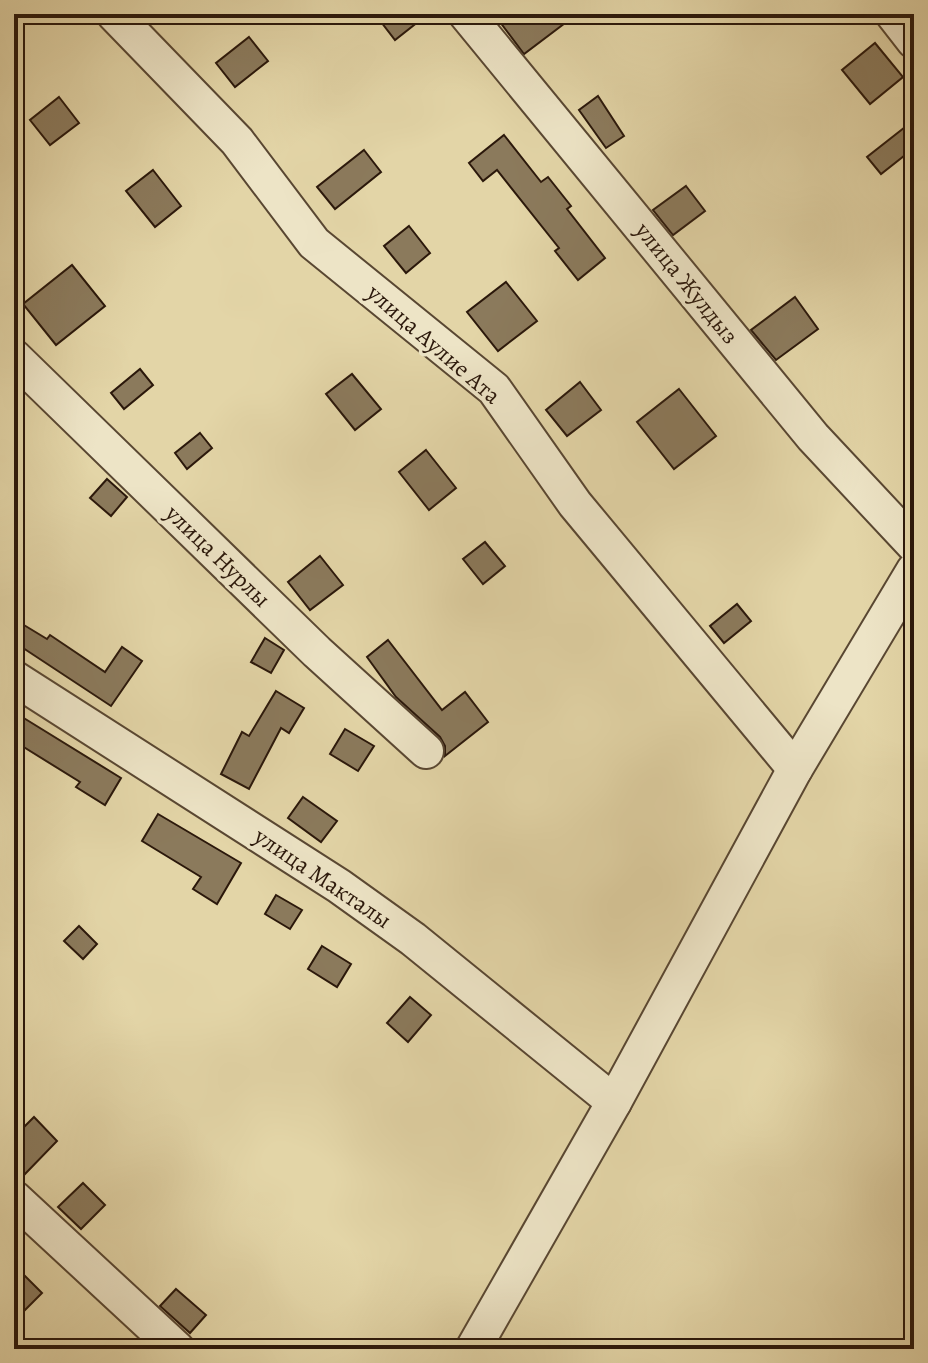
<svg xmlns="http://www.w3.org/2000/svg" width="928" height="1363" font-family="Alegreya,serif">
<style>
.building{fill:#8b7a5c;stroke:#2b180b;stroke-width:2}
.lines{fill:none;stroke-linecap:round;stroke-linejoin:round}
.minor-casing{stroke:#594732;stroke-width:38}
.minor{stroke:#ede4c6;stroke-width:34}
.labels{text-anchor:middle;stroke-width:7;stroke-linejoin:round;paint-order:stroke}
.street-label{font-size:24px;fill:#2b180b;stroke:#ede4c6}
</style>
<rect width="100%" height="100%" fill="#e3d5a7"/>
<filter id="stains"><feTurbulence type="fractalNoise" baseFrequency=".0025" numOctaves="4"/><feColorMatrix values="0 0 0 0 .2 0 0 0 0 .09 0 0 0 0 .02 0 0 0 .5 -.17"/></filter>
<radialGradient id="worn" r=".72"><stop offset=".6" stop-color="#630" stop-opacity="0"/><stop offset="1" stop-color="#630" stop-opacity=".3"/></radialGradient>
<g class="building">
<polygon points="375,14 428,14 395,40"/>
<polygon points="494,14 577,14 524,54"/>
<polygon points="249,37 268,61 235,87 216,63"/>
<polygon points="875,43 903,77 870,104 842,70"/>
<polygon points="598,96 624,136 606,148 579,110"/>
<polygon points="59,97 79,123 50,145 30,120"/>
<polygon points="914,120 914,148 881,174 867,157"/>
<polygon points="504,135 541,182 548,177 571,206 567,209 605,258 578,280 555,251 559,248 497,170 483,181 469,163"/>
<polygon points="364,150 381,172 335,209 317,187"/>
<polygon points="153,170 181,206 155,227 126,191"/>
<polygon points="686,186 705,211 673,235 653,210"/>
<polygon points="409,226 430,253 406,273 384,246"/>
<polygon points="72,265 105,306 56,345 23,304"/>
<polygon points="506,282 537,321 498,351 467,312"/>
<polygon points="795,297 818,329 776,360 751,330"/>
<polygon points="140,369 153,385 124,409 111,393"/>
<polygon points="352,374 381,409 355,430 326,394"/>
<polygon points="580,382 601,410 567,436 546,410"/>
<polygon points="679,389 716,436 674,469 637,422"/>
<polygon points="200,433 212,448 187,469 175,453"/>
<polygon points="426,450 456,488 429,510 399,472"/>
<polygon points="107,479 127,497 111,516 90,498"/>
<polygon points="485,542 505,566 483,584 463,559"/>
<polygon points="320,556 343,585 310,610 288,582"/>
<polygon points="737,604 751,621 724,643 710,626"/>
<polygon points="14,619 47,639 50,635 105,672 122,647 142,661 111,706 14,642"/>
<polygon points="265,638 284,650 271,673 251,662"/>
<polygon points="388,640 442,710 465,692 488,722 445,756 445,746 440,737 396,697 367,657"/>
<polygon points="276,691 304,708 289,733 281,728 249,789 221,774 242,732 249,736"/>
<polygon points="14,712 121,778 105,805 76,787 80,782 14,741"/>
<polygon points="345,729 374,746 358,771 330,754"/>
<polygon points="303,797 337,821 321,842 288,818"/>
<polygon points="158,814 241,863 217,904 193,889 201,877 142,841"/>
<polygon points="276,895 302,910 290,929 265,914"/>
<polygon points="79,926 97,944 83,959 64,941"/>
<polygon points="322,946 351,964 337,987 308,969"/>
<polygon points="410,997 431,1015 408,1042 387,1023"/>
<polygon points="34,1117 57,1141 25,1174 14,1163 14,1137"/>
<polygon points="83,1183 105,1205 81,1229 58,1207"/>
<polygon points="14,1265 42,1293 14,1321"/>
<polygon points="176,1289 206,1315 190,1333 160,1306"/>
</g>
<g class="lines">
<defs>
<g id="minor">
<polyline points="114,14 237,141 314,243 494,389 575,504 795,769"/>
<polyline points="466,14 813,437 914,545"/>
<polyline points="893,14 914,41"/>
<polyline points="14,357 317,652 426,751"/>
<polyline points="14,678 339,886 413,939 614,1102"/>
<polyline points="14,1198 177,1349"/>
<polyline points="473,1349 614,1102 795,769 914,570"/>
</g>
</defs>
<use href="#minor" class="minor-casing"/>
<use href="#minor" class="minor"/>
</g>
<g class="labels">
<g class="street-label">
<text transform="translate(687 283) rotate(51)" y="8">улица Жулдыз</text>
<text transform="translate(434 344) rotate(41)" y="8">улица Аулие Ата</text>
<text transform="translate(218 556) rotate(44)" y="8">улица Нурлы</text>
<text transform="translate(323 878) rotate(34)" y="8">улица Макталы</text>
</g>
</g>
<rect width="928" height="1363" fill="none" stroke="#e3d5a7" stroke-width="48"/>
<rect x="16" y="16" width="896" height="1331" fill="none" stroke="#2b180b" stroke-width="4"/>
<rect x="24" y="24" width="880" height="1315" fill="none" stroke="#2b180b" stroke-width="2"/>
<rect width="100%" height="100%" filter="url(#stains)"/>
<rect width="100%" height="100%" fill="url(#worn)"/>
</svg>
